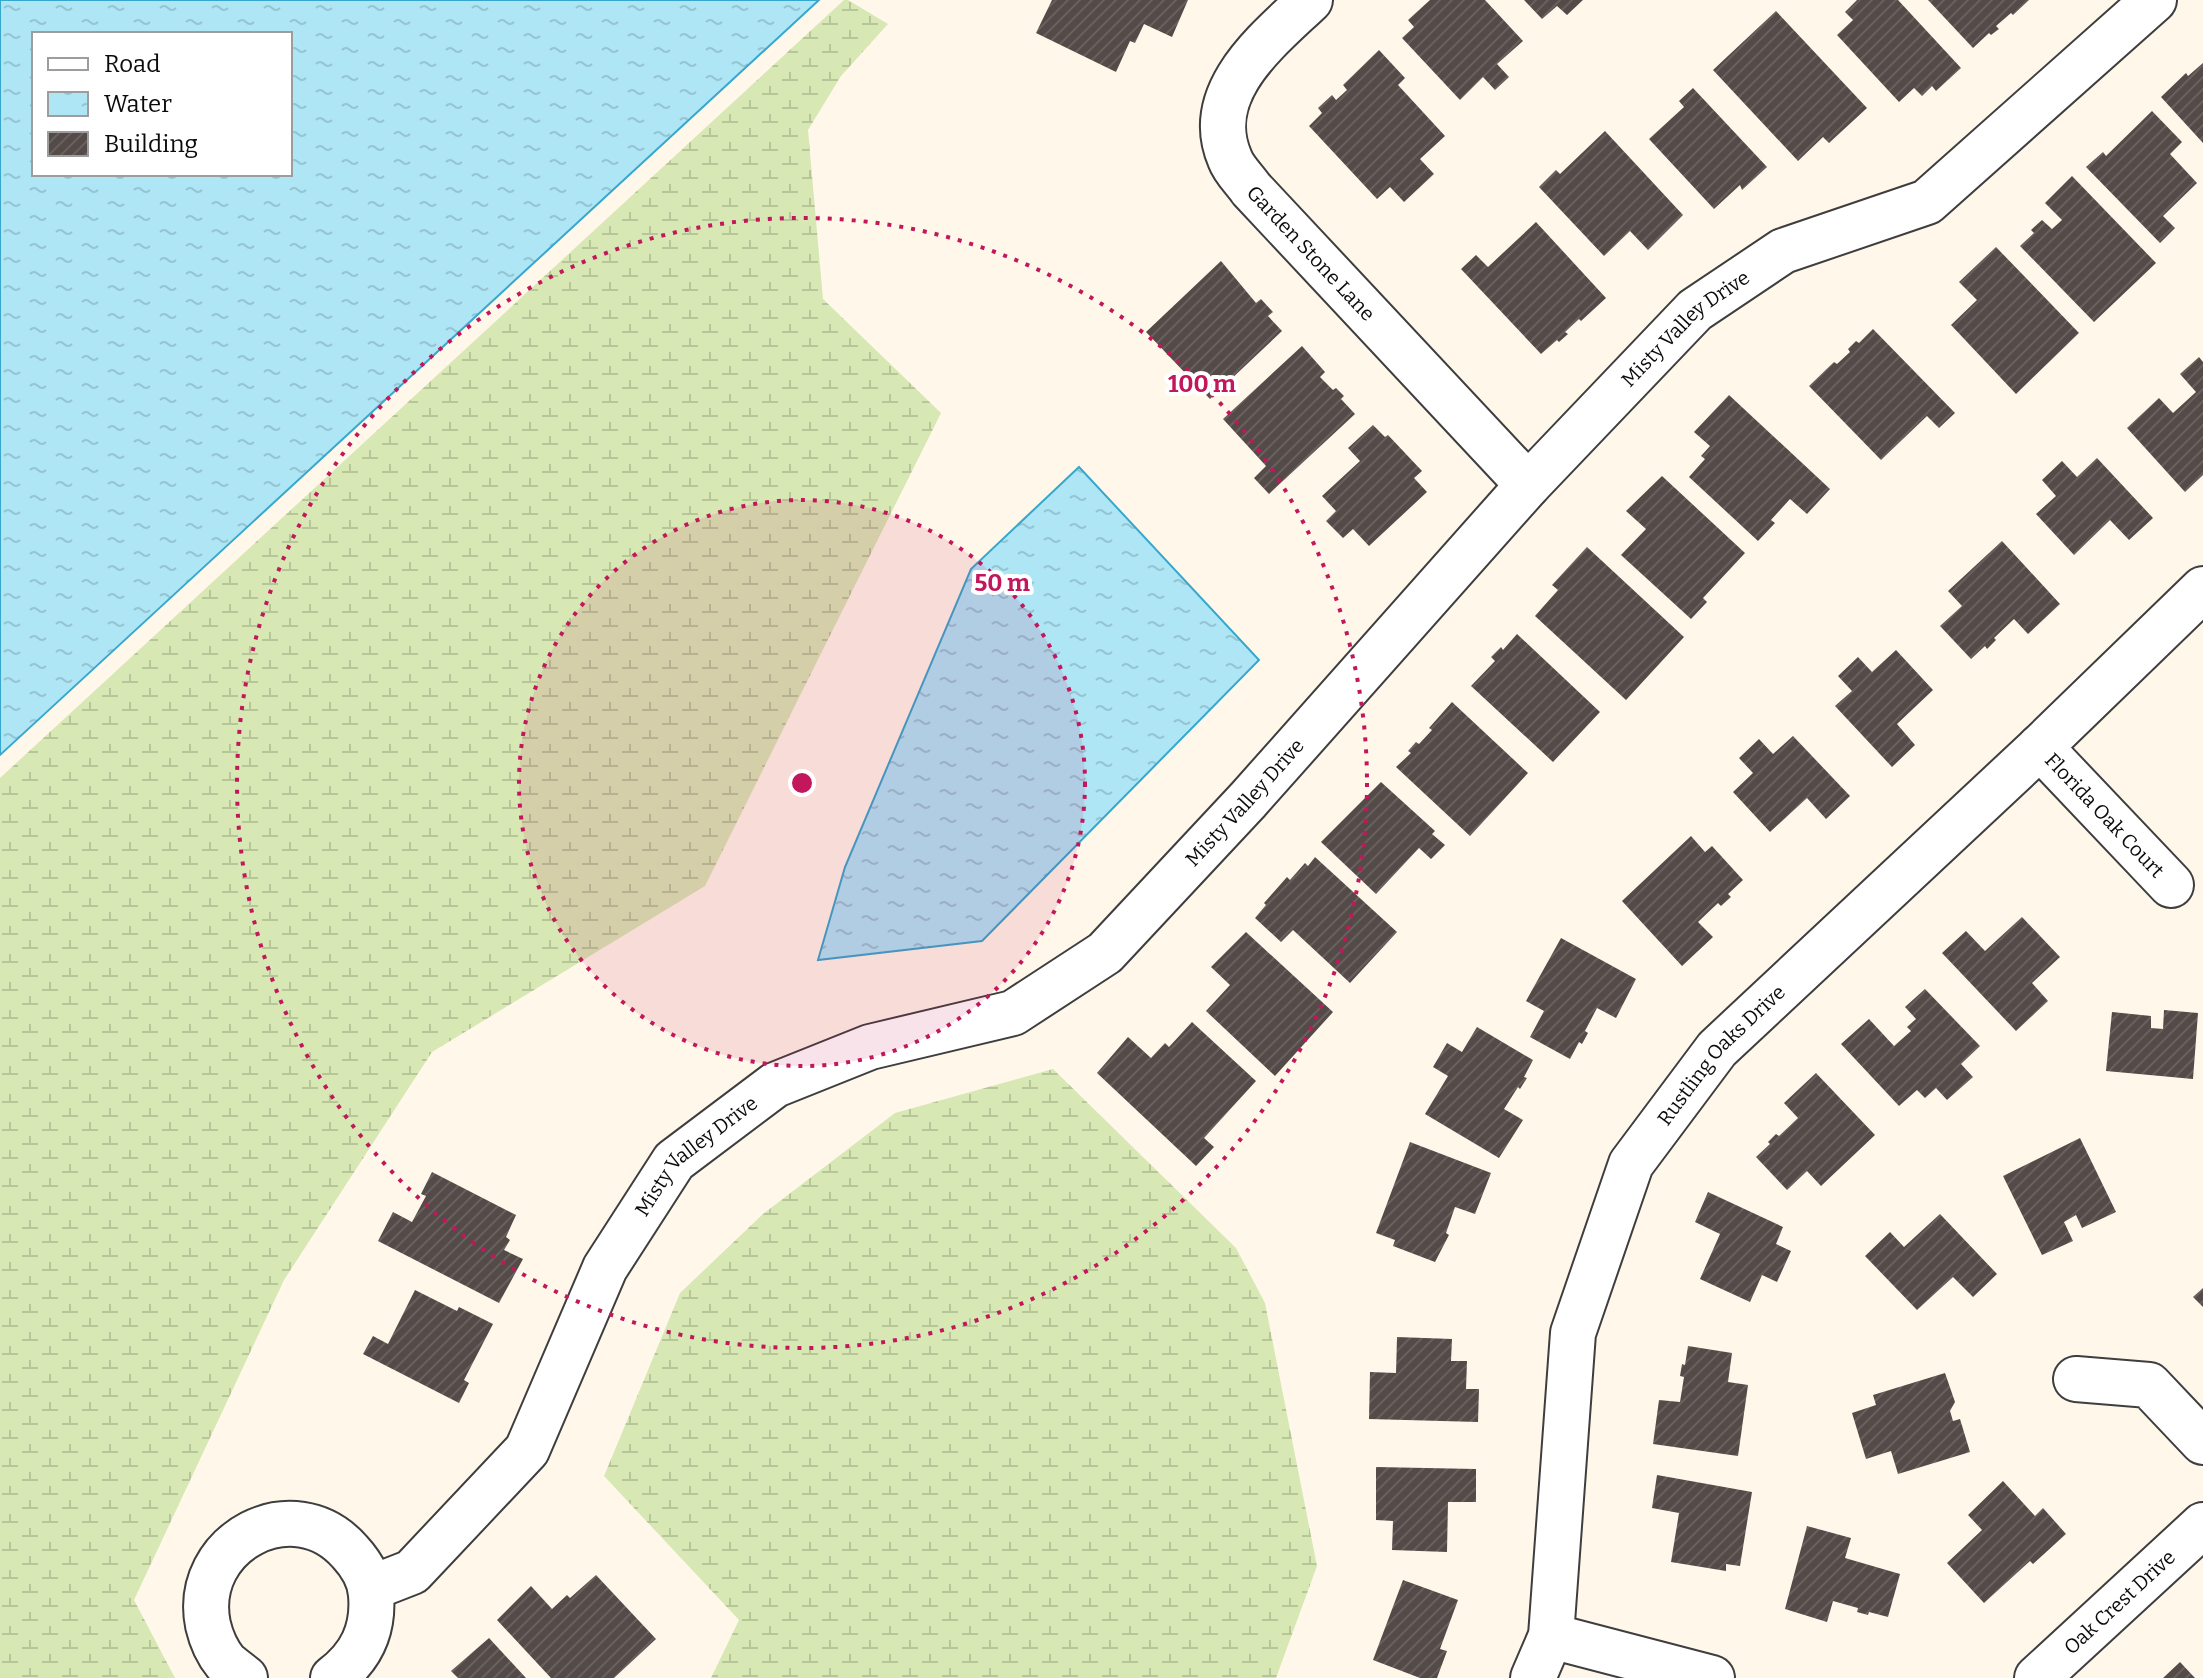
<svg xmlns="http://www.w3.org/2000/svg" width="2203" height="1678" font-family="Bitter,serif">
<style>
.wetland{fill:url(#wetland-marsh)}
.water{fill:url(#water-ripples);stroke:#36a7cd;stroke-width:2;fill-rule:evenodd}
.building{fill:url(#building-hatch)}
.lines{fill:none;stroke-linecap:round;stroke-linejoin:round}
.minor-casing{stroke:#3e3e3e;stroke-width:48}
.minor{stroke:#fff;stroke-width:44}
.ring{fill:none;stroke:#c2185b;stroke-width:4;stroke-dasharray:4 8}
.labels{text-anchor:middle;stroke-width:8;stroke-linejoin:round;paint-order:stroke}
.street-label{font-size:20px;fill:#0b0b0b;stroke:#fff}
.centre{fill:#c2185b;stroke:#fff;stroke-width:4}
.ring-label{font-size:24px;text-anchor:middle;font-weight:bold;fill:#c2185b;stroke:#fff;stroke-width:8;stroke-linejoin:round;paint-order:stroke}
</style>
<defs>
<pattern id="wetland-marsh" width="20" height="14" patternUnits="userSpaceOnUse" patternTransform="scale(2)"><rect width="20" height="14" fill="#d7e8b4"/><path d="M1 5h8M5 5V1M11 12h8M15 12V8" fill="none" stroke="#b7c699"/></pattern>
<pattern id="water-ripples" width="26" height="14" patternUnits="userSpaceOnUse" patternTransform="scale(2)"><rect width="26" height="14" fill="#afe6f6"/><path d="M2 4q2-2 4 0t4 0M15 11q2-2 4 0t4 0" fill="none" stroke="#95c4d2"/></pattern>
<pattern id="building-hatch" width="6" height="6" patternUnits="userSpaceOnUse" patternTransform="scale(2)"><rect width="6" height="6" fill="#544b48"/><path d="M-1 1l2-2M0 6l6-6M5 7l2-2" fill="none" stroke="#68605e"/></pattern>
</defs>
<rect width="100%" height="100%" fill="#fff8ea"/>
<g class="wetland">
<polygon points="844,0 848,0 888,24 841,76 808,130 823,299 941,413 705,886 432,1052 284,1280 134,1600 175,1678 0,1678 0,778"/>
<polygon points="1053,1069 1236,1248 1265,1303 1317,1566 1276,1678 711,1678 739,1620 604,1476 680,1293 763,1214 895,1113"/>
</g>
<g class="water">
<path d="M0,0H819L0,755ZM290,34V174H34V34Z"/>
<polygon points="1079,467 1259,660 982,941 818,960 845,867 971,569"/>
</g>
<g class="building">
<polygon points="1052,0 1188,0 1172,37 1144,24 1135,43 1130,41 1116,72 1036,33"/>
<polygon points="1430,0 1485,0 1523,41 1497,64 1509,77 1495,90 1483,77 1460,100 1402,38 1414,27 1408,20"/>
<polygon points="1524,0 1583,0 1567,15 1557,6 1542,19"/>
<polygon points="1857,0 1898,0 1961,68 1936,91 1932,86 1922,96 1914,88 1899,102 1837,35 1853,20 1845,12"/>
<polygon points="1928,0 2029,0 2013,15 2011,13 1996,26 1999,29 1991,35 1989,33 1973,48"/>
<polygon points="1776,11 1867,108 1829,143 1823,137 1798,161 1713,70"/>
<polygon points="1379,50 1405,78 1398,85 1445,136 1420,159 1434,174 1404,202 1390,187 1377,199 1309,126 1322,113 1318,108 1332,95 1336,100 1347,90 1343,85"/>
<polygon points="2203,63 2203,143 2161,97 2186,73 2188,76"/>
<polygon points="1693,88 1767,167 1742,190 1740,185 1714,209 1649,139 1684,107 1679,101"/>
<polygon points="2152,111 2182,142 2170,154 2197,183 2163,216 2175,228 2160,243 2086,167 2103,152 2106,156"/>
<polygon points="1605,131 1683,215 1648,250 1630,231 1604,256 1539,187 1556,170 1560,174"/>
<polygon points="2072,176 2156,263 2094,322 2020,246 2034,233 2031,230 2042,220 2052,229 2062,220 2045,203"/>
<polygon points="1536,222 1606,298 1581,321 1579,319 1565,332 1568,334 1559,342 1557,340 1541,354 1461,269 1476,255 1488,267"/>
<polygon points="1996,247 2079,333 2016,394 1951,325 1977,300 1959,282"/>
<polygon points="1221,261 1256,303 1261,299 1273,312 1268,316 1282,331 1210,399 1146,332"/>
<polygon points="1873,329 1955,413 1939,428 1927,416 1881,460 1809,386 1834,362 1837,364 1850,352 1848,349 1856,341 1859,343"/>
<polygon points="1302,346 1325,372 1320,377 1333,390 1336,388 1344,396 1341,399 1355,414 1269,494 1254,478 1266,466 1223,419"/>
<polygon points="2199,357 2203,362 2203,475 2185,492 2127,428 2159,398 2173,413 2196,392 2180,374"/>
<polygon points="1729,395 1830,489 1807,514 1790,499 1771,520 1775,523 1758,541 1689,477 1705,459 1701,456 1710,446 1694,432"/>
<polygon points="1373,425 1385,437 1388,435 1422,471 1414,478 1427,492 1369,546 1353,529 1343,538 1326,521 1336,511 1322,496 1360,461 1348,448"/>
<polygon points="2097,458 2153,518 2129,540 2110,520 2074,555 2036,514 2056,496 2042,480 2062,461 2077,477"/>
<polygon points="1662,476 1745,553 1703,598 1707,602 1691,619 1621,555 1646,529 1626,511"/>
<polygon points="2002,541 2060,604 2028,634 2014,619 1994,638 1996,640 1987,649 1985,646 1971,659 1940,626 1962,606 1948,591"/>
<polygon points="1587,547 1684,637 1626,700 1535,616 1558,590 1552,585"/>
<polygon points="1517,634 1600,712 1553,762 1471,686 1495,661 1491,657 1501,647 1503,650"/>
<polygon points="1896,650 1933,690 1897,724 1915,745 1892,767 1835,706 1852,691 1838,676 1858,657 1872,672"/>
<polygon points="1452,702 1528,773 1470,836 1396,767 1411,753 1408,751 1416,742 1419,744 1432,730 1429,728"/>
<polygon points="1793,736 1850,796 1826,819 1807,798 1770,832 1733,792 1753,773 1739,758 1759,739 1773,754"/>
<polygon points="1381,782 1435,831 1432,834 1445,845 1431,859 1419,848 1376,894 1321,842"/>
<polygon points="1691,836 1705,852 1712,846 1743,880 1728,894 1731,897 1721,906 1718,903 1698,922 1713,937 1682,966 1622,901"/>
<polygon points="1315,857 1397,932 1350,983 1293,930 1281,942 1255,918 1266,905 1264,903 1287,877 1290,880 1305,863 1308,866"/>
<polygon points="2022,917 2060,957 2032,983 2048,1001 2016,1031 1942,953 1966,931 1985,951"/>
<polygon points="1246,932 1333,1012 1275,1076 1206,1011 1230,985 1211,967"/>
<polygon points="1561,938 1636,979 1616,1018 1597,1008 1585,1031 1588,1033 1582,1044 1579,1042 1570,1059 1530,1037 1544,1011 1526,1001"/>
<polygon points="1925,989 1980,1046 1961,1064 1973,1077 1947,1100 1936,1088 1925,1098 1917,1090 1899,1106 1841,1044 1869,1019 1894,1046 1911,1031 1907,1027 1916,1019 1905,1007"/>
<polygon points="2164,1010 2198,1013 2193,1079 2106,1071 2112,1012 2151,1016 2151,1028 2163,1029"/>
<polygon points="1192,1022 1256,1081 1204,1138 1214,1147 1196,1166 1097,1073 1128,1037 1151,1058 1165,1043 1169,1047"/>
<polygon points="1477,1027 1533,1060 1524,1077 1527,1078 1520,1089 1518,1087 1504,1109 1523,1120 1499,1158 1425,1114 1448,1076 1433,1067 1447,1043 1462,1052"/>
<polygon points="1816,1073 1875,1135 1821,1186 1807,1171 1787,1190 1756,1157 1770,1144 1768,1142 1776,1134 1779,1136 1798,1118 1784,1103"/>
<polygon points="2080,1138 2116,1212 2082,1228 2076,1215 2064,1222 2073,1241 2042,1255 2003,1176"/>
<polygon points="1410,1142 1491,1173 1475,1214 1455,1207 1446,1233 1449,1235 1435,1262 1393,1246 1395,1240 1376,1233"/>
<polygon points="432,1172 516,1215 506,1237 510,1240 504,1250 523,1259 499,1303 378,1241 393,1212 412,1222 426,1196 421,1194"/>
<polygon points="1708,1192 1783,1227 1776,1244 1791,1251 1777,1282 1762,1275 1750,1302 1700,1279 1720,1234 1695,1222"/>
<polygon points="1940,1214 1997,1274 1973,1297 1953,1277 1917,1310 1865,1256 1890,1232 1904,1247"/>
<polygon points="2203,1288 2203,1307 2193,1297"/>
<polygon points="415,1290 457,1311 459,1307 493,1324 464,1380 469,1383 459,1403 363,1354 373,1336 388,1344"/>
<polygon points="1397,1337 1452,1339 1451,1361 1467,1361 1466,1389 1479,1389 1478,1422 1369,1419 1370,1372 1396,1373"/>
<polygon points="1688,1346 1732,1353 1728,1382 1748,1385 1738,1456 1653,1444 1659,1400 1680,1402 1684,1377 1680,1376 1682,1364 1685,1365"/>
<polygon points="1945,1373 1955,1402 1950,1411 1953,1421 1960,1419 1970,1452 1898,1474 1891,1451 1866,1459 1852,1413 1876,1405 1873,1395"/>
<polygon points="1376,1467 1476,1469 1476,1502 1448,1502 1447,1552 1392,1550 1393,1521 1376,1520"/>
<polygon points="1657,1475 1752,1492 1740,1566 1726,1564 1726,1571 1671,1562 1679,1513 1652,1508"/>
<polygon points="2003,1481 2035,1516 2043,1508 2066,1534 2033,1564 2030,1561 1984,1603 1947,1563 1982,1530 1968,1515"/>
<polygon points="1807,1526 1851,1538 1845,1558 1900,1574 1888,1617 1869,1612 1868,1615 1857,1612 1858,1608 1833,1601 1827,1622 1785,1609"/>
<polygon points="596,1575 656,1639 614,1678 551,1678 497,1620 531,1586 552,1609 567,1595 570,1598"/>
<polygon points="1403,1580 1458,1600 1440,1649 1447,1651 1437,1678 1420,1678 1373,1660"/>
<polygon points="489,1638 526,1678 458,1678 451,1671"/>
<polygon points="2180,1662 2195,1678 2163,1678"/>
</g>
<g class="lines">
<defs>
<g id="minor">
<path id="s1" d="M1310,0C1268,40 1201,92 1230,159C1234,170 1245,180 1251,189L1528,485"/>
<path id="s2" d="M2040,747L2171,885"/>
<polyline points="2076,1379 2149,1385 2203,1442"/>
<path id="s3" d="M371,1588L412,1572L527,1450L605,1268L674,1161L775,1085L870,1047L1013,1013L1105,953L1248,800L1528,485L1695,310L1783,251L1927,202L2154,0"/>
<polyline points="1551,1636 1712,1678"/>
<path d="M245,1678C239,1673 232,1668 226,1663C217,1652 211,1638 208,1625C191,1542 294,1488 350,1552C361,1564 370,1579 371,1595C374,1630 361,1657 333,1678"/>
<path id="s4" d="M1533,1678L1551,1636L1573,1333L1631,1164L1717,1049L2040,747L2203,589"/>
<path id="s5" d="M2037,1678L2203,1525"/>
</g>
</defs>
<use href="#minor" class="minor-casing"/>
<use href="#minor" class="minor"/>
</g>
<circle cx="802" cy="783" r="283" fill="#c2185b" fill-opacity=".12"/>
<g class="ring">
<circle cx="802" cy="783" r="283"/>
<circle cx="802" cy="783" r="565"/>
</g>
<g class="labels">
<g class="street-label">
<text dy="7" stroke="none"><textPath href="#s1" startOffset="316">Garden Stone Lane</textPath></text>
<text dy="7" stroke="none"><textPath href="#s3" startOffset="1876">Misty Valley Drive</textPath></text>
<text dy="7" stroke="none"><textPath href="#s3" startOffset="1228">Misty Valley Drive</textPath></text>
<text dy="7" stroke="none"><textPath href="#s2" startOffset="94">Florida Oak Court</textPath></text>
<text dy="7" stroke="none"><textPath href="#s4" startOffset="670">Rustling Oaks Drive</textPath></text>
<text dy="7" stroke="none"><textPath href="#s3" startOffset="556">Misty Valley Drive</textPath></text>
<text dy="7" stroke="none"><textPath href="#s5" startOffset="112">Oak Crest Drive</textPath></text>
</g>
</g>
<circle cx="802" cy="783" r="12" class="centre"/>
<g class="ring-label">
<text x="1202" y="392">100 m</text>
<text x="1002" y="591">50 m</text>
</g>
<rect x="32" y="32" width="260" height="144" fill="#ffffff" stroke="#9d9d9d" stroke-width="2"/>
<rect x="48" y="58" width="40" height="12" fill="#ffffff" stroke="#9d9d9d" stroke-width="2"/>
<text x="104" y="72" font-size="24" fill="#0b0b0b">Road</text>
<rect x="48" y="92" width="40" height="24" fill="url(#water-ripples)" stroke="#9d9d9d" stroke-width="2"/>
<text x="104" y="112" font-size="24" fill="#0b0b0b">Water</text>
<rect x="48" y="132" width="40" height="24" fill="url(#building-hatch)" stroke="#9d9d9d" stroke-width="2"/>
<text x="104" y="152" font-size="24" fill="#0b0b0b">Building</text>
</svg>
